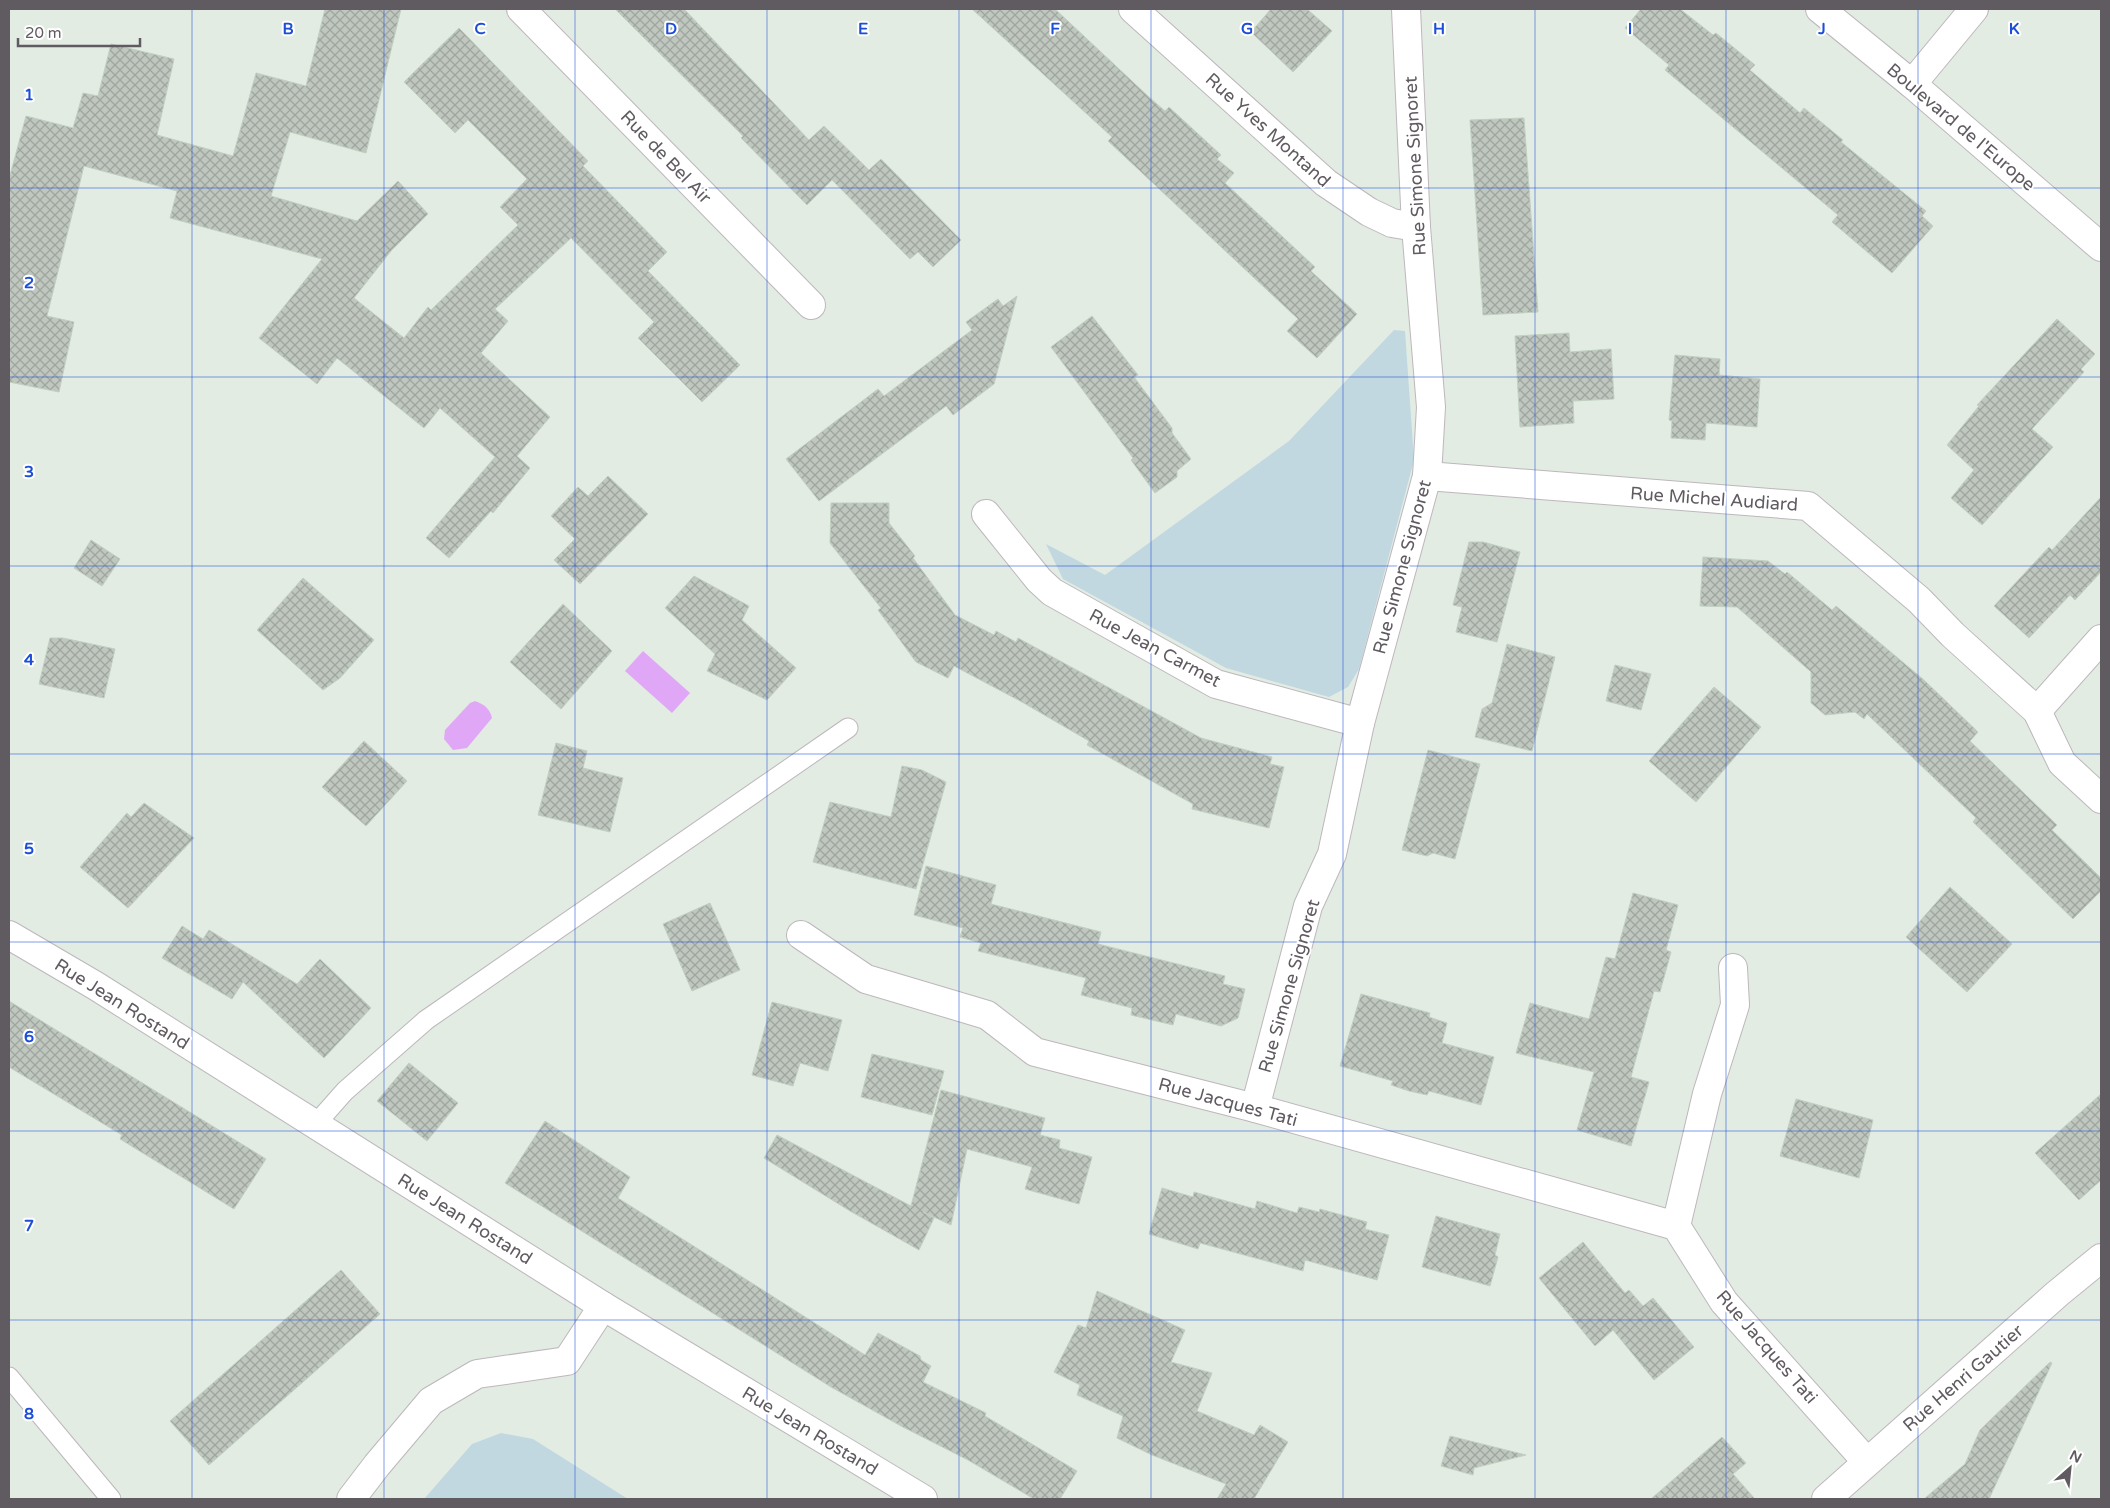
<svg xmlns="http://www.w3.org/2000/svg" width="2110" height="1508" font-family="'Varela Round',sans-serif">
<style>
.green{fill:#c1d8e1}
.water{fill:#e1a7f7}
.building{fill:url(#building-cross-hatch);stroke:#c1d0c1}
.lines{fill:none;stroke-linecap:round;stroke-linejoin:round}
.service-casing{stroke:#bdb7bd;stroke-width:21}
.minor-casing{stroke:#bdb7bd;stroke-width:30}
.tertiary-casing{stroke:#bdb7bd;stroke-width:30}
.secondary-casing{stroke:#bfb8bf;stroke-width:30}
.service{stroke:#fff;stroke-width:19}
.minor{stroke:#fff;stroke-width:28}
.tertiary{stroke:#fff;stroke-width:28}
.secondary{stroke:#fff;stroke-width:28}
.grid{fill:none;stroke:#1d4ed8;stroke-width:1;stroke-opacity:0.55}
.labels{text-anchor:middle;stroke-width:4;stroke-linejoin:round;paint-order:stroke}
.street-label{font-size:18px;fill:#605a61;stroke:#fff}
.grid-label{font-size:16px;text-anchor:middle;font-weight:bold;fill:#1d4ed8;stroke:#fff;stroke-width:4;stroke-linejoin:round;paint-order:stroke}
</style>
<defs>
<pattern id="building-cross-hatch" width="8" height="8" patternUnits="userSpaceOnUse" patternTransform="scale(1.25)"><rect width="8" height="8" fill="#bfc7bf"/><path d="M0 0l8 8M0 8l8-8" fill="none" stroke="#9fa59f"/></pattern>
</defs>
<rect width="100%" height="100%" fill="#e2ece3"/>
<g class="green">
<polygon points="1394,330 1405,331 1414,460 1359,669 1348,687 1329,697 1226,668 1063,579 1046,544 1105,575 1289,441"/>
<polygon points="501,1433 533,1439 628,1499 424,1499 472,1444"/>
</g>
<g class="water">
<polygon points="643,651 690,693 672,713 625,671"/>
<path d="M475,701C484,704 490,709 492,718L467,748L453,750L444,739L445,730L470,703Z"/>
</g>
<g class="building">
<polygon points="325,9 401,9 366,153 290,132 271,196 357,221 398,181 428,214 391,251 354,298 404,338 428,307 431,310 518,225 500,207 527,179 468,120 455,133 404,82 459,28 588,161 583,166 667,252 648,271 740,365 702,402 638,338 654,322 571,238 495,309 508,321 481,353 550,417 517,456 530,468 493,513 491,511 449,558 426,538 495,457 440,408 424,428 337,358 317,384 259,338 322,259 170,218 177,191 84,166 47,316 74,322 59,392 9,382 9,179 26,116 73,128 83,93 98,96 111,44 174,59 157,135 233,156 256,73 306,86"/>
<polygon points="615,9 684,9 809,140 824,126 869,170 881,159 961,240 933,267 918,252 910,259 832,180 807,205 741,138 743,136"/>
<polygon points="972,9 1055,9 1149,97 1165,111 1169,107 1221,155 1217,159 1234,173 1225,183 1315,267 1311,271 1357,314 1317,358 1287,331 1298,319 1108,141 1112,137"/>
<polygon points="1271,9 1307,9 1332,31 1293,72 1251,32"/>
<polygon points="1641,9 1680,9 1713,35 1716,33 1755,65 1750,70 1800,113 1804,108 1843,140 1841,142 1926,211 1922,216 1933,226 1892,273 1832,222 1838,215 1665,70 1669,65 1625,28"/>
<polygon points="1524,118 1538,312 1483,315 1470,120"/>
<polygon points="1017,296 994,384 953,415 946,406 819,501 786,459 878,389 884,396 972,330 966,322 998,299 1003,306"/>
<polygon points="1092,316 1138,375 1134,377 1172,428 1172,433 1191,459 1177,471 1177,477 1155,493 1131,460 1133,458 1051,347"/>
<polygon points="2057,319 2095,354 2081,369 2084,372 2032,429 2053,447 1982,525 1951,498 1974,470 1947,445 1979,406 1977,405"/>
<polygon points="1569,333 1570,352 1611,349 1614,399 1573,401 1574,423 1520,427 1515,336"/>
<polygon points="1675,355 1720,359 1719,375 1760,379 1757,427 1706,423 1705,440 1671,438 1672,421 1669,420"/>
<polygon points="608,476 648,514 580,584 554,560 575,539 551,516 578,487 588,496"/>
<polygon points="2101,497 2101,572 2075,600 2070,595 2029,638 1994,606 2049,547 2052,550"/>
<polygon points="831,503 889,503 889,523 915,556 913,558 955,615 994,635 996,631 1016,642 1018,638 1201,738 1272,757 1270,764 1284,767 1269,828 1192,809 1193,804 1087,745 1089,741 1022,702 954,666 948,678 916,662 878,610 881,608 830,543"/>
<polygon points="91,540 120,559 102,586 74,568"/>
<polygon points="1469,542 1483,542 1520,552 1497,642 1456,632 1462,607 1453,605"/>
<polygon points="1703,557 1768,561 1785,574 1787,572 1832,610 1836,606 1924,680 1978,732 1970,741 2057,825 2052,830 2101,878 2101,891 2073,919 1973,822 1976,818 1867,714 1864,719 1855,712 1825,715 1811,703 1811,672 1737,607 1700,606"/>
<polygon points="694,576 749,606 742,620 796,668 767,700 707,671 715,654 665,608"/>
<polygon points="303,578 374,640 340,678 323,690 257,630"/>
<polygon points="563,604 612,651 561,709 510,662"/>
<polygon points="50,638 63,638 115,649 104,698 39,684"/>
<polygon points="1507,644 1555,657 1532,751 1475,737 1482,709 1492,703"/>
<polygon points="1615,665 1651,674 1641,710 1606,701"/>
<polygon points="1714,687 1761,727 1696,802 1649,761"/>
<polygon points="364,741 407,781 366,826 322,787"/>
<polygon points="556,743 587,751 583,768 623,778 610,832 538,815"/>
<polygon points="1428,750 1480,764 1455,859 1433,853 1427,856 1402,850"/>
<polygon points="902,766 922,770 946,782 916,889 813,862 830,802 891,817"/>
<polygon points="144,803 194,838 128,908 80,867 127,813 131,817"/>
<polygon points="926,866 996,885 991,904 1101,932 1098,944 1225,976 1223,984 1245,989 1238,1018 1221,1026 1176,1014 1173,1025 1131,1015 1132,1008 1081,995 1086,978 978,951 981,943 960,937 963,928 914,915"/>
<polygon points="1950,887 2012,944 1967,992 1906,937"/>
<polygon points="1633,893 1678,905 1666,950 1671,952 1660,992 1654,991 1631,1077 1649,1082 1631,1146 1577,1130 1594,1072 1516,1053 1530,1003 1589,1019 1606,957 1615,959"/>
<polygon points="710,903 740,970 692,991 663,924"/>
<polygon points="182,926 203,939 209,930 297,984 320,959 371,1008 324,1058 243,982 232,999 162,958"/>
<polygon points="1361,994 1430,1013 1429,1017 1447,1023 1442,1043 1494,1057 1481,1105 1429,1091 1427,1095 1409,1091 1391,1085 1393,1081 1340,1066"/>
<polygon points="9,1001 266,1159 234,1209 120,1139 122,1135 9,1067"/>
<polygon points="772,1002 842,1020 828,1071 800,1063 793,1086 752,1075"/>
<polygon points="872,1054 944,1071 932,1115 861,1097"/>
<polygon points="409,1063 458,1103 427,1141 377,1101"/>
<polygon points="941,1090 1045,1118 1040,1135 1060,1140 1059,1148 1092,1157 1079,1204 1025,1189 1032,1167 967,1149 951,1225 923,1212 934,1218 919,1250 850,1211 764,1158 777,1135 911,1206"/>
<polygon points="2101,1094 2101,1180 2079,1200 2035,1153"/>
<polygon points="1796,1099 1873,1120 1859,1178 1780,1156"/>
<polygon points="545,1121 630,1177 618,1198 865,1355 878,1333 920,1356 921,1360 931,1366 923,1382 986,1413 985,1416 1077,1471 1060,1499 1034,1499 968,1460 901,1426 831,1387 505,1183"/>
<polygon points="1162,1188 1193,1197 1194,1192 1255,1209 1257,1201 1297,1213 1299,1207 1319,1212 1320,1209 1367,1222 1365,1229 1389,1235 1377,1280 1305,1260 1303,1271 1200,1243 1198,1249 1149,1234"/>
<polygon points="1436,1216 1500,1234 1495,1255 1498,1257 1490,1286 1422,1267"/>
<polygon points="1583,1242 1625,1293 1629,1290 1643,1306 1653,1298 1694,1347 1654,1380 1613,1330 1595,1346 1539,1278"/>
<polygon points="341,1270 380,1314 209,1465 170,1421"/>
<polygon points="1097,1291 1185,1330 1171,1362 1212,1373 1197,1411 1254,1435 1260,1425 1288,1442 1254,1499 1217,1499 1226,1484 1152,1455 1117,1438 1123,1416 1077,1395 1080,1385 1054,1372 1078,1325 1086,1328"/>
<polygon points="2050,1362 2052,1363 1989,1499 1924,1499 1965,1464 1980,1430"/>
<polygon points="1450,1436 1526,1455 1474,1468 1473,1475 1441,1466"/>
<polygon points="1722,1437 1746,1463 1733,1474 1755,1499 1651,1499"/>
</g>
<g class="lines">
<defs>
<g id="service">
<polyline points="314,1126 345,1091 426,1020 848,728"/>
<polyline points="9,1377 111,1499"/>
</g>
<g id="minor">
<polyline points="521,9 811,305"/>
<polyline points="1133,9 1326,183 1369,212 1392,223 1416,227"/>
<polyline points="1912,84 1974,9"/>
<polyline points="1427,476 1808,506 1919,600 1953,635 2037,711 2101,639"/>
<polyline points="986,514 1039,580 1052,592 1216,684 1360,723"/>
<polyline points="2037,711 2062,763 2101,799"/>
<polyline points="9,935 96,986 603,1306 923,1499"/>
<polyline points="801,935 866,979 987,1015 1035,1052 1255,1108 1676,1226 1724,1302 1867,1462"/>
<polyline points="1255,1108 1308,906 1332,854 1360,723 1427,476 1431,407 1416,227 1406,9"/>
<polyline points="1676,1226 1707,1094 1735,1005 1733,968"/>
<polyline points="351,1499 377,1465 431,1401 477,1374 567,1361 603,1306"/>
</g>
<polyline id="tertiary" points="1820,9 1912,84 2101,247"/>
<polyline id="secondary" points="1826,1499 2057,1294 2101,1258"/>
</defs>
<use href="#service" class="service-casing"/>
<use href="#minor" class="minor-casing"/>
<use href="#tertiary" class="tertiary-casing"/>
<use href="#secondary" class="secondary-casing"/>
<use href="#service" class="service"/>
<use href="#minor" class="minor"/>
<use href="#tertiary" class="tertiary"/>
<use href="#secondary" class="secondary"/>
</g>
<path class="grid" d="M192,9V1499M384,9V1499M575,9V1499M767,9V1499M959,9V1499M1151,9V1499M1343,9V1499M1535,9V1499M1726,9V1499M1918,9V1499M9,188H2101M9,377H2101M9,566H2101M9,754H2101M9,942H2101M9,1131H2101M9,1320H2101"/>
<g class="labels">
<g class="street-label">
<text transform="translate(1961 127) rotate(40)" y="6">Boulevard de l'Europe</text>
<text transform="translate(1268 130) rotate(42)" y="6">Rue Yves Montand</text>
<text transform="translate(666 157) rotate(46)" y="6">Rue de Bel Air</text>
<text transform="translate(1415 166) rotate(-93)" y="6">Rue Simone Signoret</text>
<text transform="translate(1714 499) rotate(4)" y="6">Rue Michel Audiard</text>
<text transform="translate(1402 567) rotate(-75)" y="6">Rue Simone Signoret</text>
<text transform="translate(1155 648) rotate(28)" y="6">Rue Jean Carmet</text>
<text transform="translate(1289 986) rotate(-74)" y="6">Rue Simone Signoret</text>
<text transform="translate(122 1004) rotate(32)" y="6">Rue Jean Rostand</text>
<text transform="translate(1228 1102) rotate(15)" y="6">Rue Jacques Tati</text>
<text transform="translate(465 1219) rotate(32)" y="6">Rue Jean Rostand</text>
<text transform="translate(1767 1347) rotate(49)" y="6">Rue Jacques Tati</text>
<text transform="translate(1963 1378) rotate(-41)" y="6">Rue Henri Gautier</text>
<text transform="translate(810 1431) rotate(31)" y="6">Rue Jean Rostand</text>
</g>
</g>
<g class="grid-label">
<text x="288" y="34">B</text>
<text x="480" y="34">C</text>
<text x="671" y="34">D</text>
<text x="863" y="34">E</text>
<text x="1055" y="34">F</text>
<text x="1247" y="34">G</text>
<text x="1439" y="34">H</text>
<text x="1630" y="34">I</text>
<text x="1822" y="34">J</text>
<text x="2014" y="34">K</text>
<text x="29" y="100">1</text>
<text x="29" y="288">2</text>
<text x="29" y="477">3</text>
<text x="29" y="665">4</text>
<text x="29" y="854">5</text>
<text x="29" y="1042">6</text>
<text x="29" y="1231">7</text>
<text x="29" y="1419">8</text>
</g>
<rect width="2110" height="1508" fill="none" stroke="#605a61" stroke-width="20"/>
<g transform="translate(2070 1468) rotate(27)" stroke="#ffffff" stroke-width="4" paint-order="stroke">
<path d="M0-4L9 19L0 12L-9 19Z" fill="#605a61"/>
<text y="-8" font-size="14" font-weight="bold" text-anchor="middle" fill="#605a61">N</text>
</g>
<path d="M18 38v8h122v-8" fill="none" stroke="#605a61" stroke-width="2.5"/>
<text x="25" y="38" font-size="15" fill="#605a61" stroke="#ffffff" stroke-width="4" paint-order="stroke">20 m</text>
</svg>
